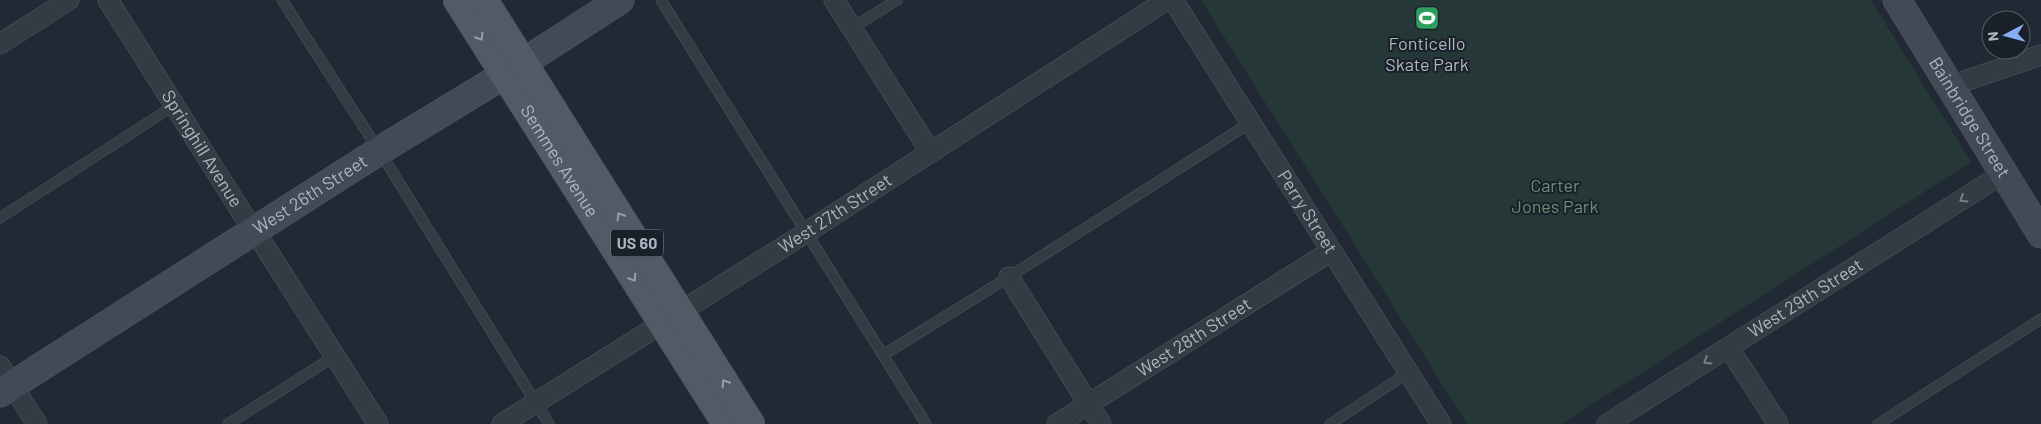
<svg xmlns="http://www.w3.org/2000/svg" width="2041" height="424" font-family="Barlow,sans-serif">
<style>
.green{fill:#263737}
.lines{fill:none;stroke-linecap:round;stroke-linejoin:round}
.lane-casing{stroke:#525963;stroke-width:11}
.street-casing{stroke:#525963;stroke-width:21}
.secondary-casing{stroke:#525963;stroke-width:29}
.primary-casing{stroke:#3e444e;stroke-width:29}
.lane{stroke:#343b45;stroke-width:10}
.street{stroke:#343b45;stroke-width:20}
.secondary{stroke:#424a57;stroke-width:28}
.primary{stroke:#525a65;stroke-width:28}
.oneway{stroke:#979fab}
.oneway2{stroke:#777f8a}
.labels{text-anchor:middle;stroke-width:4;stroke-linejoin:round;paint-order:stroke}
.shield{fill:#1a2029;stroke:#828994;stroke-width:1}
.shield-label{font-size:16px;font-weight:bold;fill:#aeb6c2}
.poi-label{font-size:18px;fill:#aeb6c2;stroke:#1a2029}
.street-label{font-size:18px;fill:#aeb6c2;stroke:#1a2029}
.park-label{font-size:18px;fill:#689072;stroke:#1a2029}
</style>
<rect width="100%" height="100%" fill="#212934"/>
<polygon class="green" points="1201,0 1871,0 1971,162 1562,424 1467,424"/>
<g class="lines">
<defs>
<g id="lane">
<polyline points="282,0 390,168 549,424"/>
<polyline points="661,0 926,424"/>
<polyline points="852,28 897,0"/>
<polyline points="0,218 175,105"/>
<polyline points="883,355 1009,277 1250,123"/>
<polyline points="228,424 335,356"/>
<polyline points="1330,424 1409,372"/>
<polyline points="1878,424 2041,319"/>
</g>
<g id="street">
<path id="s1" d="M108,0L244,216L255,231L378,424"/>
<polyline points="834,0 931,153"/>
<path id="s2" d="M1173,0L1441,424"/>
<polyline points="0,44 69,0"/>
<polyline points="1950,86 2041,55"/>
<polyline points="1009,277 1101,424"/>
<polyline points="1729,348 1778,424"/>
<polyline points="0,366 37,424"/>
<path id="s3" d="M502,424L807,232L1167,0"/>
<path id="s4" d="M1057,424L1331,251"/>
<path id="s5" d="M1607,424L2004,173"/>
</g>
<g id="secondary">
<path id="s6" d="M1897,0L2041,234"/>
<polyline points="524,62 620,0"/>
<path id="s7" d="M0,393L379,151L504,75"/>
</g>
<g id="primary">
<path id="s8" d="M457,0L726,424"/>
<polyline points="484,0 751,424"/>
</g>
</defs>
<use href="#lane" class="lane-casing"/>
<use href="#street" class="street-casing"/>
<use href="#secondary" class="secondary-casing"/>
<use href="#primary" class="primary-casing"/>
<use href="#lane" class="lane"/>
<use href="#street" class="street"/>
<use href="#secondary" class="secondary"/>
<use href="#primary" class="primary"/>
</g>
<defs><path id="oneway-chevron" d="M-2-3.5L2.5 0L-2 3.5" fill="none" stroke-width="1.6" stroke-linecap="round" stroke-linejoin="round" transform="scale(1.25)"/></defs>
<g class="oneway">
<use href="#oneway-chevron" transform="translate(480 37) rotate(58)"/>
<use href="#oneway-chevron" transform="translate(620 216) rotate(-122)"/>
<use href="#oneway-chevron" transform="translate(633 278) rotate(57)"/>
<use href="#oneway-chevron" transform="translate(725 383) rotate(-122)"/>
</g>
<g class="oneway2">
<use href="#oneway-chevron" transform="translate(1963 199) rotate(148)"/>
<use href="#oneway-chevron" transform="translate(1707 361) rotate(148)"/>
</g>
<defs>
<symbol id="stadium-square" viewBox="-11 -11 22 22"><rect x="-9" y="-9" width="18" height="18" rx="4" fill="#2e9e5b" stroke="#1a2029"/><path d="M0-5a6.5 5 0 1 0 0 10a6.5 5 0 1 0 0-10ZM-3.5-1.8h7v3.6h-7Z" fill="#fff"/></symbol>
</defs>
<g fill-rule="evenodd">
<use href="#stadium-square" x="1413" y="4" width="28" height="28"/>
</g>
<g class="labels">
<rect class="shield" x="611" y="229.5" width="52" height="27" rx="4"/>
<g class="shield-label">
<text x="637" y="249">US 60</text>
</g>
<g class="poi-label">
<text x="1427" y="50">Fonticello<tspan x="1427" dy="21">Skate Park</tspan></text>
</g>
<g class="street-label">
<text dy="6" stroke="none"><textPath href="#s6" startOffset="138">Bainbridge Street</textPath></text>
<text dy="6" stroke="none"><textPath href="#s1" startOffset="176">Springhill Avenue</textPath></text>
<text dy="6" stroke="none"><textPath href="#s8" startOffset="191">Semmes Avenue</textPath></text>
<text dy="6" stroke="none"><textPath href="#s7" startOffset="368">West 26th Street</textPath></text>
<text dy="6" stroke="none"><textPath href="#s2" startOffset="251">Perry Street</textPath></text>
<text dy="6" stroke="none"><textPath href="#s3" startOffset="394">West 27th Street</textPath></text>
<text dy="6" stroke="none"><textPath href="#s5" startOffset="235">West 29th Street</textPath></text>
<text dy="6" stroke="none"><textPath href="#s4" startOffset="162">West 28th Street</textPath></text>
</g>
<g class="park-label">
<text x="1555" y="192">Carter<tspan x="1555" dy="21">Jones Park</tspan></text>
</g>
</g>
<g transform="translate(2006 35) rotate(264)"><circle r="24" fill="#1a2029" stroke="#555c66"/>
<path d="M0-4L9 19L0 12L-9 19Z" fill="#87aeee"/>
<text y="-8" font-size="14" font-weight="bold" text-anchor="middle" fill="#aeb6c2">N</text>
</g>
</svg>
